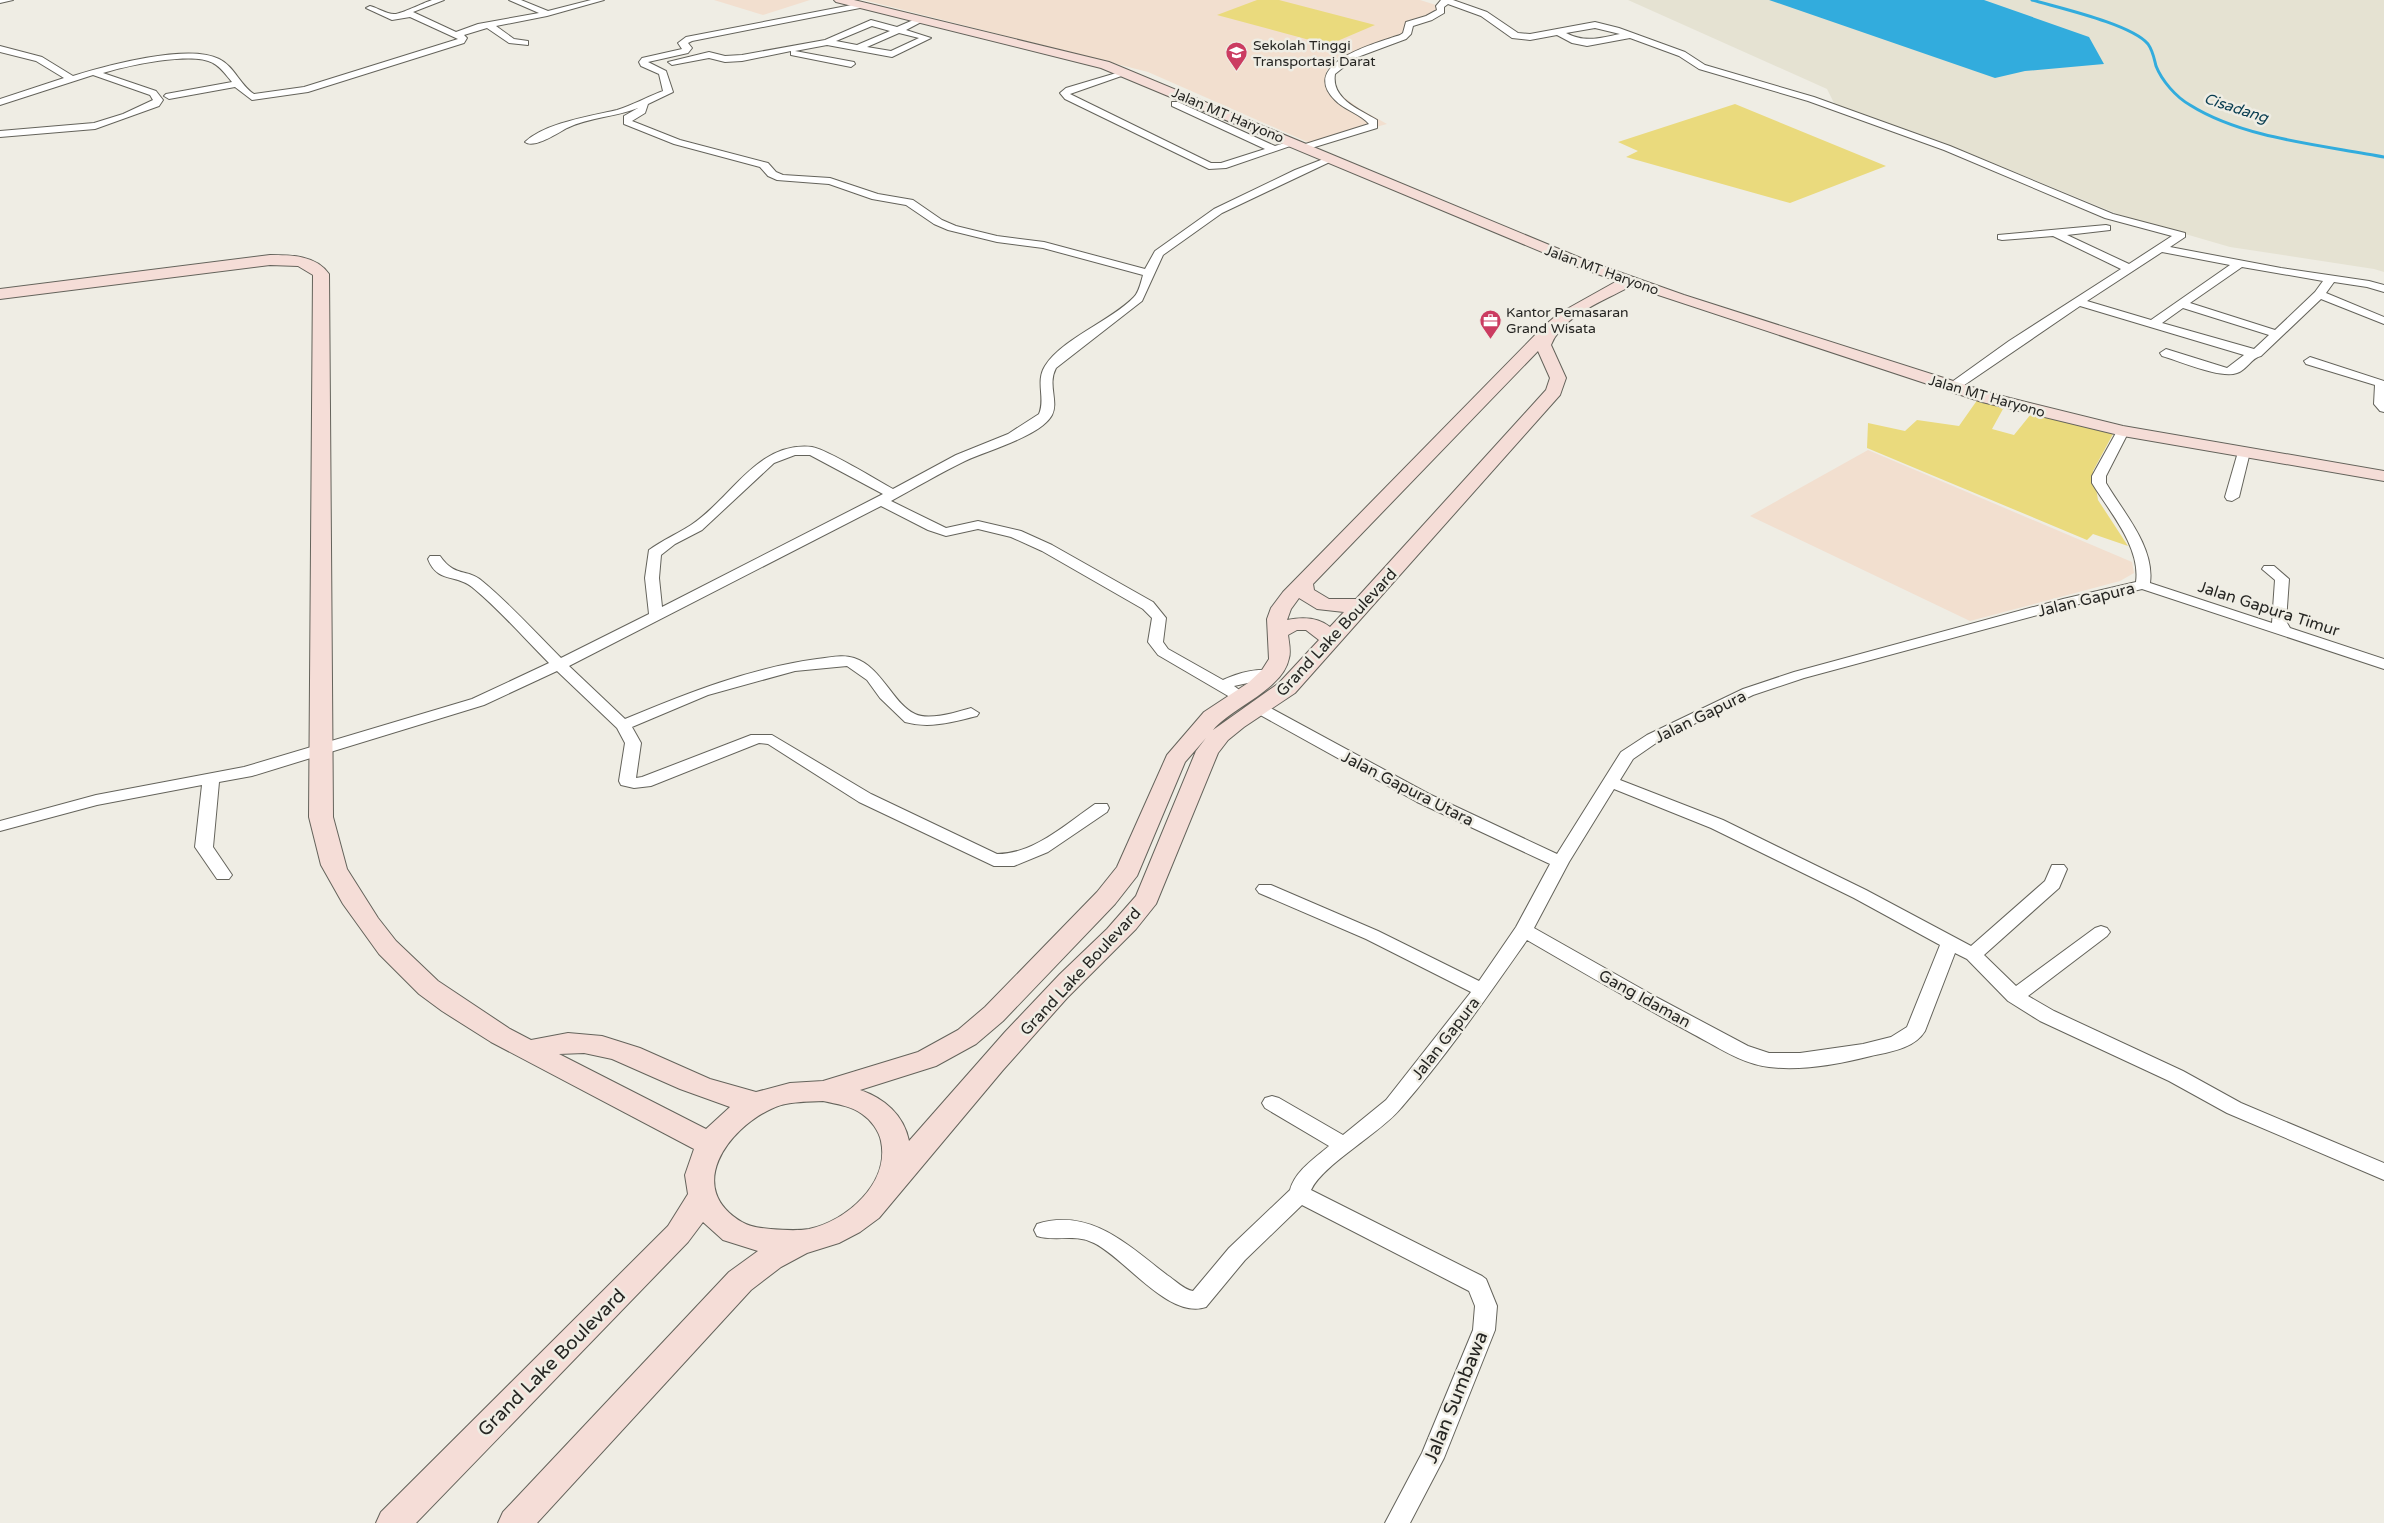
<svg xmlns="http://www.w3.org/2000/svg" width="2384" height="1523" font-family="'Varela Round',sans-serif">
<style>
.built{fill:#e5e2d2}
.education{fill:#f2dfcf}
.green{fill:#eada7d}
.water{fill:#32acdd}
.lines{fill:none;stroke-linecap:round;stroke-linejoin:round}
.stream{stroke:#32acdd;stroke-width:3}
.street-casing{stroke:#64635b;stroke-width:2}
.secondary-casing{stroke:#64635b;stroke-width:2}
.street{fill:#fff;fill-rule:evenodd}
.secondary{fill:#f5ddd7;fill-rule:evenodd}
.labels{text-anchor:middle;stroke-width:5;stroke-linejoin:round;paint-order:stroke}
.far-poi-label{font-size:14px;fill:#262623;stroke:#efede4;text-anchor:start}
.far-street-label{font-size:14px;fill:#262623;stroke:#efede4}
.far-water-label{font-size:15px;font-style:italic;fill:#063b4f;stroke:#efede4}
.street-label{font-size:16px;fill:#262623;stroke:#efede4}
.near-street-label{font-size:19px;fill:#262623;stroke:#efede4}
</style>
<rect width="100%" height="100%" fill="#efede4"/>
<polygon class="built" points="1628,0 2384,0 2384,272 2374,269 2230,247 2120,215 1939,141 1835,105 1827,89"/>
<g class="education">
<polygon points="714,0 810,0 763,15"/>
<polygon points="864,0 1420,0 1439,6 1438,11 1430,16 1408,20 1405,32 1401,34 1335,59 1326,72 1341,95 1360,109 1387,124 1312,144 1148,72"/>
<polygon points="1868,450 2132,562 2134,573 2120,581 1970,621 1750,516"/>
</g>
<g class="green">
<polygon points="1257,0 1279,0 1375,25 1328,45 1217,15"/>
<polygon points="1735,104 1886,166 1790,203 1626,157 1638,151 1618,142"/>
<polygon points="1978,399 2003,409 1992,429 2014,435 2031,414 2113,434 2093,471 2098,500 2128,546 2093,534 2087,540 1867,448 1868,423 1905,431 1917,420 1959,426"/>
</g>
<polygon class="water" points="1769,0 1984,0 2089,37 2104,64 2025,71 1995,78"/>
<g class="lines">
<path class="stream" d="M2032,0C2059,8 2131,24 2148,44C2153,51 2154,58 2156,66C2162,81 2176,97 2190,105C2244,139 2323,145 2384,157"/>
<defs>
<g id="street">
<polygon points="0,0 13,0 0,3"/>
<path d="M432,0H444L413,12L456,32L478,24L539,13L509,0H521L548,11L591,0H604L547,16L496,26L514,39L528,41V45L509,43L487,28L464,35L467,38L464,43L308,92L252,100L235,87L169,99L164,96L166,94L232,82C226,75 221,67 213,63C192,51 126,66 103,73L156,91L163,100L159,106L95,129L0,137V131L94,123L123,114L153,100L150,95L93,75L0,105V99L64,78L36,61L0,52V46L42,57L73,76C105,66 188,43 219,59C234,66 240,85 254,94L304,87L458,39L410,17L392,20L366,8L370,6C378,8 386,14 394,14C399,15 423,3 432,0Z"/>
<path d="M1441,0H1453L1487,12L1518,33L1530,34L1595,22L1619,28L1685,52L1705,65L1814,97L1950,146L2113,214L2185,233V237L2170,247L2281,268L2369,281L2384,285V292L2367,287L2334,282L2326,293L2384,317V324L2321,299L2261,356C2251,358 2247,370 2237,373C2220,379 2180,361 2162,356L2160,353L2166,349L2227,368L2244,355L2080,306L1957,390H1949L1947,387L1949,384L2009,341L2121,269L2053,236L2002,240L1998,239V235L2106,225L2110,226V230L2067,235L2129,264L2172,236L2105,218L1944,150L1808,101L1699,69L1679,56L1630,38L1587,46L1572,43L1557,35L1530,40L1512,38L1481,16L1448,4L1444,7V13L1432,20L1413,26L1411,34L1406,39L1355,58L1335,74C1331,99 1359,109 1377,120V128L1305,150H1299V146L1369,124C1361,114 1344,110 1335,100C1298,63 1377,43 1400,35L1403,33L1406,22L1426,16L1437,10L1436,6ZM1595,28L1620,34C1600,38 1585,43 1566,33ZM2162,252L2230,265L2151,320L2087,301ZM2242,267L2323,281L2315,292L2275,330L2190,303ZM2183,308L2269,335L2254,349L2162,323Z"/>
<path d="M862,3L866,5L865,7L692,41L688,43L692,48L688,53L648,62L666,71L673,92L648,104L645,113L632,121L680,140L768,163L776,172L783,175L830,178L878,194L913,200L942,220L956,226L997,236L1044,242L1145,269L1155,251L1214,209L1295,170L1326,158L1334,160L1222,213L1163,255L1142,301L1056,368C1047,385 1059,401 1052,415C1041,436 986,451 965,461C940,473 915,488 891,501L946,528L978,521L1021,531L1052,545L1153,602L1166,618L1163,642L1168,649L1223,680C1237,673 1260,667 1275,671L1278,674L1275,677L1234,686L1249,697L1241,702L1235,700L1158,655L1148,642L1152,618L1143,609L1042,551L1011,537L978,529L946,536L928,530L881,506L569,666L625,719C687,693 750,668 817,659C829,658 842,654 854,658C882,667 892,703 915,714C929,721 957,712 971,708L979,713L977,716C952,722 930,729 905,722L880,698L867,680L847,666L795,671L708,695L632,727L641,743L636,778L642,777L751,735H772L871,794L997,854C1034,854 1066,824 1095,804H1107L1109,808L1107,812L1048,852L1014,866H994L859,802L768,744L759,743L651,786L634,788L621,785L619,781L625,743L617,728L557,671L484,705L252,776L219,782L213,847L232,875L229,879H217L195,847L202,785L97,805L0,831V821L96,795L244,767L472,699L549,663C524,638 499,609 472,587C456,574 437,583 428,559L430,556H440C455,578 467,568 482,581C510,604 535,632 561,658L649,614L645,578L649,550C663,540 677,534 691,525C731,499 757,441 812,447C826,449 877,480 893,489L956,455L1008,434L1039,414C1046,398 1035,382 1045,366C1063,338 1111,321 1134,297C1139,292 1141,282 1143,275L1043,248L997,242L948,230L934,224L906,205L872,199L829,184L777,180L768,176L760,167L674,144L624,124V116L638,108C615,117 590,117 567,128C558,133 534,149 525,142C545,123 591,116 617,110C633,105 647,97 663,91L659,74L641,66L639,62L642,58L682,49L678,43L686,37ZM795,455H810L883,494L662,607L659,578L661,555L675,544L702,530L774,463Z"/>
<path d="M918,18L925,20L906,30L931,38L892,57L827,45L795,51L854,62L855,64L851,67L791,55V51L742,61L725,62L709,58L672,65L668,62L709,52L725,56L742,55L825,40L871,20L897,27ZM872,26L890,31L857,45L836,41ZM899,33L919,38L891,51L867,47Z"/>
<polygon points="1123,71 1130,73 1070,94 1211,163 1221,163 1265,149 1172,106 1172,102 1178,102 1275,146 1294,140 1299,143 1226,168 1209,169 1065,99 1060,93 1066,88"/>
<polygon points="2310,357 2384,381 2384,412 2380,411 2374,404 2375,385 2306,364 2304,361"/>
<path d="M2123,427L2129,431L2106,476V483C2123,512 2155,547 2150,583L2272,623L2275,580L2262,569L2264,566H2274L2289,579L2286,621L2290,628L2384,659V669L2142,589L2071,606L1804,678L1753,695L1659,741L1633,759L1620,780L1723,820L1866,890L1971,946L2045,881L2052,865H2064L2067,869L2059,888L1984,955L2016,986L2095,928L2101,926L2107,928L2110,932L2107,936L2028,996L2054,1011L2183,1071L2241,1103L2384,1163V1180L2227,1113L2169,1081L2040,1021L2008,1001L1967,959L1955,953L1925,1031C1914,1049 1889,1052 1871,1056C1840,1064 1801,1071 1769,1067C1742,1064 1716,1046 1693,1034C1637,1004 1582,972 1527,940C1487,997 1447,1055 1401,1108C1381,1133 1323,1164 1311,1190L1482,1276L1486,1279L1497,1306L1495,1330L1444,1458L1410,1523H1385L1422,1453L1473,1330L1475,1306L1469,1291L1302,1205L1245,1260L1206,1307C1169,1320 1125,1258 1094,1243C1074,1233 1056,1242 1037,1236L1034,1230L1037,1224C1090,1207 1129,1246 1167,1275C1175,1280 1184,1290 1193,1291L1229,1248L1290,1190C1295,1171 1315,1158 1329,1146L1265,1108L1262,1103L1265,1098L1272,1096L1279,1098L1343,1135L1386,1100L1471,992L1366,939L1259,893L1256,889L1259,885H1271L1378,931L1479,981L1516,927L1550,864L1417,802L1253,711L1251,708L1253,705H1265L1429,794L1557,854L1621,752L1647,735L1743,689L1794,672L2063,599L2136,582C2141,547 2109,511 2092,483V476L2117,431ZM1614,789L1711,828L1854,898L1940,945L1907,1027L1891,1037L1863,1044L1800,1053H1769L1748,1046L1656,997L1534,928L1569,862Z"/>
<polygon points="2244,448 2250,452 2239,497 2232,501 2227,500 2225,497 2238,452"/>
</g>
<path id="secondary" d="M834,0H854L1109,62L1588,261L1684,295L1994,394L2123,426L2384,471V481L2123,436L1982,402L1631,286C1604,301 1563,315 1551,345L1566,378L1560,395L1295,693L1244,727L1228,740L1218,753L1156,904L1136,929L1067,998L1003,1070L879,1218L860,1232L839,1243L807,1253L781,1267L751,1290L537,1523H498L503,1512L729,1272L758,1251L723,1240L703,1222L688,1242L416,1523H376L381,1512L668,1226L688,1194L685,1175L694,1149L491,1042L442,1011L419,994L379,954L343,904L321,865L309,817L313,275L298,266L270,265L0,299V289L270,255C291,255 316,255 329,274L333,817L347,869L378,918L396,941L438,981L510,1029L531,1040L568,1033L602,1036L640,1048L710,1079L756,1092L790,1083L823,1081L918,1052L958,1030L985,1007L1097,892L1117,867L1167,755L1204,712L1248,683L1262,670L1269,659L1267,619L1271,608L1283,592L1543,327L1558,314L1617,281L1578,267L1101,68L836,2ZM1538,351L1550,378L1546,390L1356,599H1329L1314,590L1313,584ZM1299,598L1317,609L1344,612L1330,627C1318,617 1302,617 1287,620L1291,609ZM1297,630H1306L1319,640L1279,683L1213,730C1232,707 1283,690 1289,658C1291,652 1289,642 1288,635ZM1206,738L1196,751L1136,896L1107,929L1060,974L1005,1032L909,1141C904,1115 884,1098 860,1090L936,1066L976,1044L1003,1021L1115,904L1137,876L1185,762ZM584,1053L612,1059L680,1089L730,1107L706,1129L559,1054ZM823,1101C837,1104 851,1106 862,1114C871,1120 879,1131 881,1141C890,1183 847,1221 809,1229C797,1231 783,1230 771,1229C761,1228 750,1227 742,1222C684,1188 728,1129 771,1109C786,1101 806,1102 823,1101Z"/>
</defs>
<use href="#street" class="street-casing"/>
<use href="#secondary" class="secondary-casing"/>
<use href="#street" class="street"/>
<use href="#secondary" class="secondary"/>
</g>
<defs>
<symbol id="university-pin" viewBox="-11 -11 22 30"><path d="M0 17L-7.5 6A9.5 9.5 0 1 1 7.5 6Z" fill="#cb3c61" stroke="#efede4"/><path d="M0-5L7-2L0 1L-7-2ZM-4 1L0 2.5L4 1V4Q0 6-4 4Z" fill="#fff"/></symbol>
<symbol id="office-pin" viewBox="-11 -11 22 30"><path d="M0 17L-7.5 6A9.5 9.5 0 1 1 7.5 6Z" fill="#cb3c61" stroke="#efede4"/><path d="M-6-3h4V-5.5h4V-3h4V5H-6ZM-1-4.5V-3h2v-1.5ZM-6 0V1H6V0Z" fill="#fff"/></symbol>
</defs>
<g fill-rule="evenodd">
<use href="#university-pin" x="1224" y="40" width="25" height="34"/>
<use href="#office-pin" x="1478" y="308" width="25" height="34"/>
</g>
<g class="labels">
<g class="far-poi-label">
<text x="1253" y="50">Sekolah Tinggi<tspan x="1253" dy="16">Transportasi Darat</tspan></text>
<text x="1506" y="317">Kantor Pemasaran<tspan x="1506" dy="16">Grand Wisata</tspan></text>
</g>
<g class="far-street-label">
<text transform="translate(1228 115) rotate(23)" y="5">Jalan MT Haryono</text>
<text transform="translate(1602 270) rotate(20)" y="5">Jalan MT Haryono</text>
<text transform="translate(1987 396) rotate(16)" y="5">Jalan MT Haryono</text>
</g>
<g class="far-water-label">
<text transform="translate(2236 108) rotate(18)" y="5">Cisadang</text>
</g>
<g class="street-label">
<text transform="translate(2086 599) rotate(-14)" y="6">Jalan Gapura</text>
<text transform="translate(2269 608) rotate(18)" y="6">Jalan Gapura Timur</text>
<text transform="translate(1336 632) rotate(-47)" y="6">Grand Lake Boulevard</text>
<text transform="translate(1700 716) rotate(-26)" y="6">Jalan Gapura</text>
<text transform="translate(1408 788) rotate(27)" y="6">Jalan Gapura Utara</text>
<text transform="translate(1080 971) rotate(-47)" y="6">Grand Lake Boulevard</text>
<text transform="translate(1645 998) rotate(29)" y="6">Gang Idaman</text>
<text transform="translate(1445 1038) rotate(-52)" y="6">Jalan Gapura</text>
</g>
<g class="near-street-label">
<text transform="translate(551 1362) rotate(-45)" y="7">Grand Lake Boulevard</text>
<text transform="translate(1455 1397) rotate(-68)" y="7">Jalan Sumbawa</text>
</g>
</g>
</svg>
